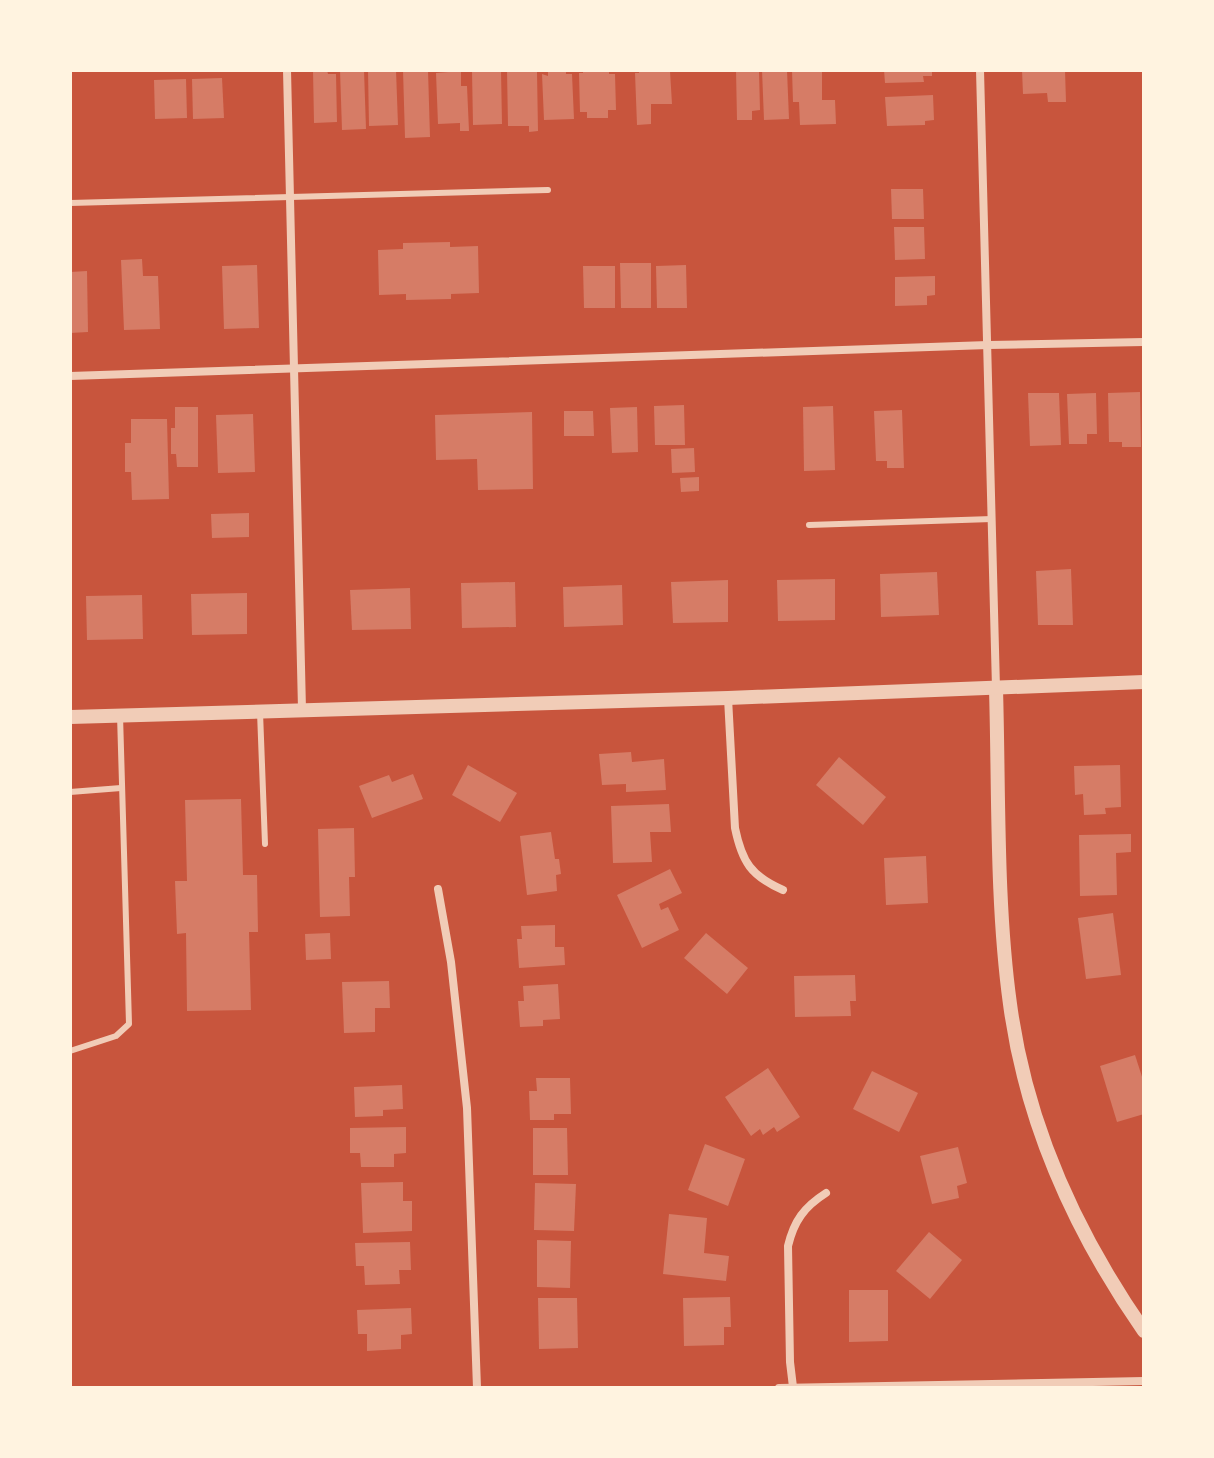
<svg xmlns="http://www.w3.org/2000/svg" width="1214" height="1458" font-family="Arial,sans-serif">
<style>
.building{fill:#d67c66}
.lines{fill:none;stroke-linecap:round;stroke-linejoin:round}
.service{stroke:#f1ccb7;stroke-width:6}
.minor{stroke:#f1ccb7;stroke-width:8}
.tertiary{stroke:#f1ccb7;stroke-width:14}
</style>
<rect width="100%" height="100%" fill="#c8553d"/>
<g class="building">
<polygon points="313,70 327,70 328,74 336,74 337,122 314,123"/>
<polygon points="340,70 364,70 366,129 342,130"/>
<polygon points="368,70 396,70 398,125 369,126"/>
<polygon points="403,70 428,70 430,137 405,138"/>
<polygon points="501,70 502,124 473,125 472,71"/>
<polygon points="507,70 537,72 538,131 529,132 529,126 508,126"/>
<polygon points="548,70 566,70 566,74 572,74 574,119 544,120 542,74 548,76"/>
<polygon points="583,70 609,70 609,74 615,74 616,110 608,110 608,118 587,118 587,112 580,112 579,73 583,73"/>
<polygon points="639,70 670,71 672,104 651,104 651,124 637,125 635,73 639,73"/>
<polygon points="736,70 759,70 760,110 752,111 752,120 737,120"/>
<polygon points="762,70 787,70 789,119 764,120"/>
<polygon points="792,70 822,70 822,100 835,100 836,124 800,125 799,102 793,102"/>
<polygon points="884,70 932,70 932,76 923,76 924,82 885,83"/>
<polygon points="1022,70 1065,70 1066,102 1048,102 1047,93 1023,94"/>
<polygon points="461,71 461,86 467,86 469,131 460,131 460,123 438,124 436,73"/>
<polygon points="222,78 224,118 193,119 192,79"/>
<polygon points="186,79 187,118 155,119 154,80"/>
<polygon points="933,95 934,120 925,121 925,125 887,126 885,97"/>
<polygon points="891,189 923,189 924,219 892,219"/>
<polygon points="894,227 924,227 925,259 895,260"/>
<polygon points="450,242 450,247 478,246 479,293 451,294 451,299 406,300 406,294 379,295 378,250 403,249 403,243"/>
<polygon points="142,259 143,276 158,276 160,329 124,330 121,260"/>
<polygon points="620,263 651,263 651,308 621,308"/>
<polygon points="257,265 259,328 224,329 222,266"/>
<polygon points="686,265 687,308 657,308 656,266"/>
<polygon points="583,266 615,266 615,308 584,308"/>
<polygon points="87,271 88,332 70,333 70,272"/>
<polygon points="935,276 935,295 927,296 927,305 895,306 895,277"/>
<polygon points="1140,392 1141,447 1122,447 1122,442 1109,442 1108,393"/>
<polygon points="1028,393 1059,393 1061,445 1030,446"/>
<polygon points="1096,393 1097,434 1087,434 1087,444 1069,444 1067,394"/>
<polygon points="684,405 685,445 655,445 654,406"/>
<polygon points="833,406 835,470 804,471 803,407"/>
<polygon points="175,407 198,407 198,467 177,467 176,454 171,454 171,428 175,428"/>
<polygon points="637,407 638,452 612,453 610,408"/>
<polygon points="902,410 904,468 887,468 887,461 876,461 874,411"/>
<polygon points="564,411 593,411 594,436 564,436"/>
<polygon points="532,412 533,489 478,490 477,459 436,460 435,415"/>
<polygon points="253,414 255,472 218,473 216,415"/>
<polygon points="131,419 167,419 169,499 132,500 131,472 125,472 125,443 131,443"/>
<polygon points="694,448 695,472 672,473 671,449"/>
<polygon points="699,477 699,491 681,492 680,478"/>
<polygon points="249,513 249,537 212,538 211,514"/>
<polygon points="1071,569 1073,625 1038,625 1036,571"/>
<polygon points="937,572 939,615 881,617 880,574"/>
<polygon points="835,579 835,620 778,621 777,580"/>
<polygon points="728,580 728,622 673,623 671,582"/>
<polygon points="515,582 516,627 462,628 461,583"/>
<polygon points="622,585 623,625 564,627 563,587"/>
<polygon points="410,588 411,629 352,630 350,590"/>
<polygon points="247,593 247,634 192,635 191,594"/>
<polygon points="142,595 143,639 87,640 86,596"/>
<polygon points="631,752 632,762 664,759 666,790 626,792 626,784 602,785 599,754"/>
<polygon points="839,757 886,797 863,825 816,785"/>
<polygon points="468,765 517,793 500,822 452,795"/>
<polygon points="1120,765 1121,807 1105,808 1106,814 1084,815 1083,794 1075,795 1074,766"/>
<polygon points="413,774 423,799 372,818 359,786 389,775 392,782"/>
<polygon points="241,799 243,875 257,875 258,932 249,932 251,1010 187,1011 186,933 177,934 175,881 187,881 185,800"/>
<polygon points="669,804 671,832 650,832 652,862 613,863 611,806"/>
<polygon points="354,828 355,877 349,877 350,916 320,917 318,829"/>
<polygon points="551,832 555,859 559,859 561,874 556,875 557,891 527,895 520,836"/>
<polygon points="1131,834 1131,852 1116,853 1117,895 1080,896 1079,835"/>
<polygon points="926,856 928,903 886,905 884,858"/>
<polygon points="670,869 682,893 659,904 661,910 668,907 679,930 642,948 617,895"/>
<polygon points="1113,913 1121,975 1086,979 1078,918"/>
<polygon points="555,925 555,947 564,947 565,965 519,968 517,939 522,939 521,926"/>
<polygon points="330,933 331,959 306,960 305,934"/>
<polygon points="706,933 748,968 727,994 684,958"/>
<polygon points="855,975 856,1001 850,1001 851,1016 795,1017 794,976"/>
<polygon points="389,981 390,1008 375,1008 375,1032 344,1033 342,982"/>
<polygon points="558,984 560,1019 543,1020 543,1026 520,1027 518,1001 524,1001 523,986"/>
<polygon points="1135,1055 1144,1083 1144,1114 1117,1122 1100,1066"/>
<polygon points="768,1068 800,1117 777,1132 774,1127 763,1135 760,1129 751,1136 725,1097"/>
<polygon points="872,1071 918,1093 899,1132 853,1109"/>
<polygon points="536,1078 570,1078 571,1114 554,1114 554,1120 530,1120 529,1091 537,1091"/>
<polygon points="402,1085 403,1109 383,1110 383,1116 355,1117 354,1087"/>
<polygon points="406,1127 406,1153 394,1154 394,1167 361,1167 360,1153 350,1153 350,1128"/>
<polygon points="533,1128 567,1128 568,1175 533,1175"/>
<polygon points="705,1144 745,1159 728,1206 688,1190"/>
<polygon points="958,1147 967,1183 957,1186 959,1198 932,1204 920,1156"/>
<polygon points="403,1182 403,1201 412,1201 412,1231 363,1233 361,1183"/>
<polygon points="535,1183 576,1184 574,1231 534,1230"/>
<polygon points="669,1214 707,1218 704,1253 729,1256 726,1281 663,1274"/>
<polygon points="929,1232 962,1260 930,1299 896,1271"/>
<polygon points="537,1240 571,1241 570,1288 537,1287"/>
<polygon points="410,1242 411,1270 399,1270 400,1284 365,1285 364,1266 356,1266 355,1243"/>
<polygon points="849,1290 888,1290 888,1341 849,1342"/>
<polygon points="730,1297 731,1327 724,1327 724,1345 684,1346 683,1298"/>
<polygon points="538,1298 577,1298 578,1348 539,1349"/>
<polygon points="411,1308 412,1334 401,1335 401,1349 367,1351 367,1334 358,1334 357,1310"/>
</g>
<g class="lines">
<g class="service">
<polyline points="70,203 548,190"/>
<polyline points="809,525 992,519"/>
<polyline points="260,712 265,844"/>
<polyline points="70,792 121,788"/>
<polyline points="70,1051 116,1036 129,1024 120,715"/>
</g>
<g class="minor">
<polyline points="287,70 302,709"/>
<polyline points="980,70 996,688"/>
<polyline points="70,376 988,345 1144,342"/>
<path d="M728,698L735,828C742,862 751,876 783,890"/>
<polyline points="438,889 451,962 467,1108 477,1388"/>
<path d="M793,1387L790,1362L788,1246C794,1221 804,1207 826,1193"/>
<polyline points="779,1388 1144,1381"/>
</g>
<g class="tertiary">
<path d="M996,689C999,792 996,902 1010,1004C1026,1124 1075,1232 1144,1331"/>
<polyline points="70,717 728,698 1144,682"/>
</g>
</g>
<rect width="1214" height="1458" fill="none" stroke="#fff3e0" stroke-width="144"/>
</svg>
